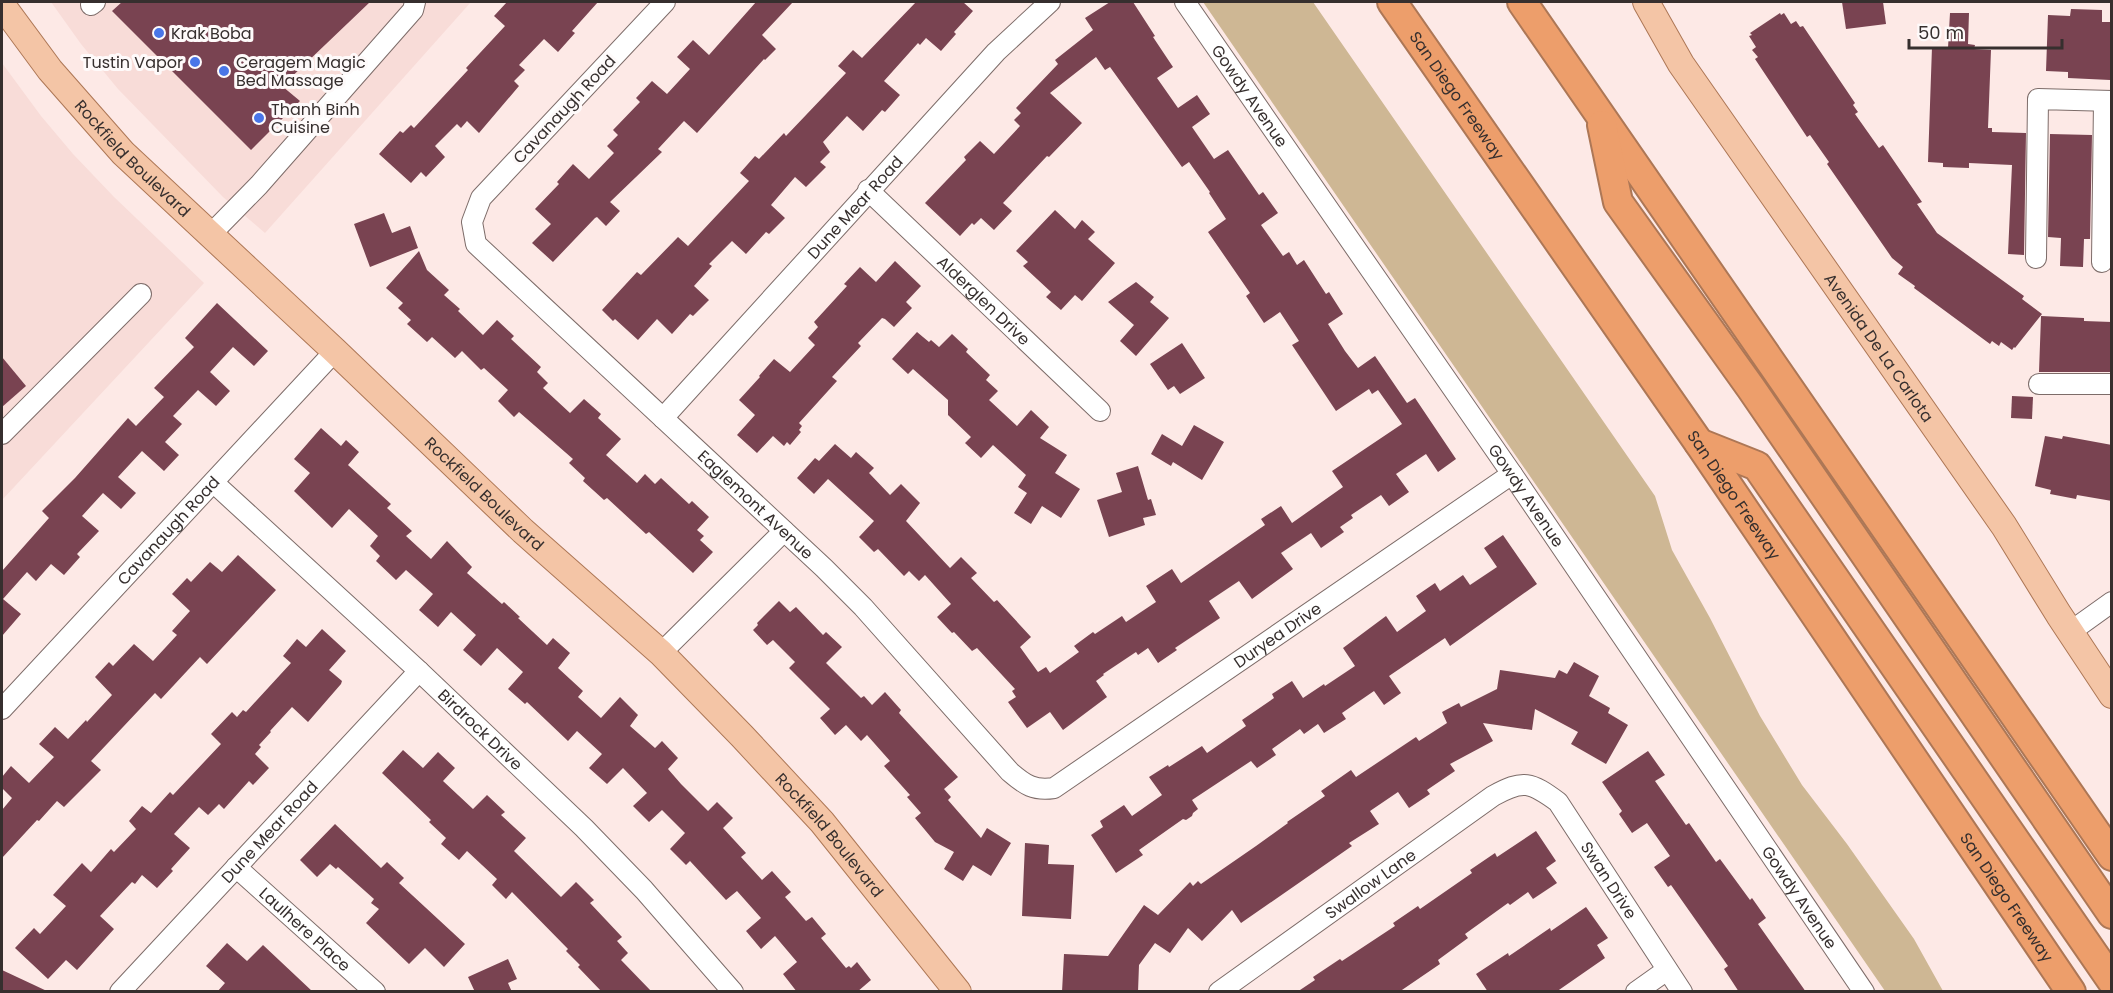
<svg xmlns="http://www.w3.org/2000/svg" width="2113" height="993" font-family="Poppins,sans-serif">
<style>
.built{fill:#f8dcd8}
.green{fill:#ceb794}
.building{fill:#794351}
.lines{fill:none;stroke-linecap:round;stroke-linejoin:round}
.minor-casing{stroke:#7d6c69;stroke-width:22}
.major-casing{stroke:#ad7756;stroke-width:28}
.highway-casing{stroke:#ad7756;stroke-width:32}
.minor{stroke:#fff;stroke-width:20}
.major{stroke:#f4c5a6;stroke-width:26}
.highway{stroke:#ed9e6b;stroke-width:28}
.poi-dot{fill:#4976e8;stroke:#fefafa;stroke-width:2}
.labels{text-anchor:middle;stroke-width:6;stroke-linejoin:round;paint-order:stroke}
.poi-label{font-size:16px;fill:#362f2e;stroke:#fefafa;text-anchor:start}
.street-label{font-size:16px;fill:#362f2e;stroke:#fefafa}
</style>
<rect width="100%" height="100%" fill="#fde9e6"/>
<g class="built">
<polygon points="51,2 471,2 265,233 223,197 118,89 81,44"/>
<polygon points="2,63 41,116 73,154 114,197 204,283 2,500"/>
</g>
<polygon class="green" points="1203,2 1313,2 1655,496 1672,550 1710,618 1760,716 1802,785 1847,844 1914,939 1943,991 1885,991"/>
<g class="building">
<polygon points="122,2 370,2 282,86 300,101 251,150 112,11"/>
<polygon points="507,2 598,2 572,31 575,33 558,52 544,39 519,65 525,70 514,81 519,86 479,133 467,121 461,128 457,124 435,146 445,157 426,177 421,172 411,183 379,154 400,131 403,133 411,125 414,128 468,70 466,68 505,26 494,16"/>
<polygon points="756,2 793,2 762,35 776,49 765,60 764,59 697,133 684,121 658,149 662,152 610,202 620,211 606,226 597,217 595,218 553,262 532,243 551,224 535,209 559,184 557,182 573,164 589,179 614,153 607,146 618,135 613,130 640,102 636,98 652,81 667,94 690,69 677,57 693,40 709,55"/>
<polygon points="916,2 963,2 973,11 954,32 956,34 941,51 926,38 920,45 918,43 884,81 900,95 885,112 882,110 863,131 847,116 823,142 830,152 820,162 826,167 806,187 795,177 771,205 785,218 769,234 766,232 746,254 732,241 709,264 712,266 694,286 709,300 693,316 690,314 672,334 657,319 638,340 615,319 613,321 602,310 637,272 641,275 678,237 688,246 749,181 740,173 755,156 759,159 784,133 786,136 846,73 838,66 853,50 862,58"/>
<polygon points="1110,2 1133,2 1155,36 1153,37 1173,67 1157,78 1178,108 1197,95 1210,114 1192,127 1214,159 1228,150 1259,195 1263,192 1278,213 1261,225 1283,256 1289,252 1297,265 1304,260 1326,294 1329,292 1343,314 1328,324 1345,351 1358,368 1375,356 1407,403 1415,398 1456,459 1438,472 1426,454 1396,474 1409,492 1389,506 1381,495 1351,515 1353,518 1340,527 1344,532 1321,548 1311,533 1281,553 1293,569 1252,599 1239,581 1209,601 1220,618 1175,648 1177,650 1158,663 1148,648 1138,655 1136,652 1103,674 1104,675 1096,681 1107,697 1063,730 1050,712 1027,728 1008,702 1016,697 1012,691 1015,689 977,648 972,651 954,632 952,633 937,617 951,604 925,575 919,581 909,571 904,576 878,549 874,552 859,537 874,521 828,479 814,494 797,478 815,458 819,461 835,444 851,458 856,452 874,468 869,473 890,495 901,484 920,503 906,521 950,568 961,557 977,573 971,578 994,602 997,600 1031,637 1020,647 1038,672 1046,667 1050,673 1079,652 1074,646 1093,632 1095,634 1122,616 1126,622 1156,602 1146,586 1172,569 1181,583 1265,525 1261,519 1281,506 1292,523 1343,487 1332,471 1402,424 1378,390 1372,394 1369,389 1336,411 1292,345 1299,341 1280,312 1264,323 1246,296 1250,293 1208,232 1226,219 1209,193 1210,192 1189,162 1182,167 1110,67 1105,70 1096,57 1050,93 1082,123 1049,157 1047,156 1003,203 1012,211 994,230 981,218 974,225 972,223 960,236 925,203 966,160 964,157 980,141 994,154 1020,126 1014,120 1021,113 1016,108 1058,64 1055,60 1093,30 1085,18"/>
<polygon points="1842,2 1883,2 1886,24 1846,29"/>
<polygon points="2071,9 2102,10 2102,22 2112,22 2110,80 2068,78 2068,72 2046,71 2048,15 2070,16"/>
<polygon points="1780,13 1781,15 1784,13 1791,24 1796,21 1800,27 1803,26 1855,103 1853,105 1858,112 1855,114 1879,148 1883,145 1922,202 1917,204 1937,233 2024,296 2022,299 2042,314 2015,348 2014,347 2012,350 2001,342 1999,346 1992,341 1990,344 1914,288 1915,286 1898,274 1903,267 1892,258 1827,164 1829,162 1810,135 1807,137 1755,59 1758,57 1752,50 1756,47 1749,36 1752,35 1750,33"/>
<polygon points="1950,13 1969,13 1968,44 1975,45 1974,49 1991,50 1988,128 1992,128 1992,132 2026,133 2024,255 2008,254 2012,165 1969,163 1969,168 1943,167 1943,163 1928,162 1932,47 1948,48"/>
<polygon points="2050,134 2092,135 2090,239 2084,239 2083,267 2060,266 2061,238 2048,237"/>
<polygon points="1055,210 1075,229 1082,220 1095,232 1088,239 1115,263 1082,301 1075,295 1061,310 1046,297 1051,292 1023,266 1028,262 1016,251"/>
<polygon points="384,213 392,233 410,226 418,248 370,267 354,224"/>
<polygon points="419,251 427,270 449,290 444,295 460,309 458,311 483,335 497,320 514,336 511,339 541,367 537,372 548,383 543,388 570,413 584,399 601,414 598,418 621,439 606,455 637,483 645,474 655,484 661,478 689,504 692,501 709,517 697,530 704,536 700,540 713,552 693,573 649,532 646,534 607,498 604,500 583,481 585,478 569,463 573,459 519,412 514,417 498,401 508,390 484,368 481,370 462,351 455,358 432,337 427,342 407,324 411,320 398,308 403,303 386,288"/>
<polygon points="895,261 921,286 906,302 912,308 894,327 885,319 882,318 858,343 861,346 832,377 837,381 799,423 802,426 799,430 801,432 790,445 787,442 784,446 773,436 757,453 737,435 755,415 739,400 760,377 759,376 774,359 790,372 815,345 808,338 818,327 814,322 847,286 844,284 860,267 876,282"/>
<polygon points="1136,282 1154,297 1150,302 1169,318 1136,356 1120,341 1134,325 1108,302"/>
<polygon points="217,303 268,351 254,366 233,347 210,372 230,391 216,406 198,390 173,416 182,424 165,442 179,455 164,471 142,451 118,477 136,493 121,509 103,493 82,516 99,531 77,554 80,557 64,575 51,564 36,581 27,572 3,599 21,614 2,636 2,571 49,518 42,511 75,478 128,418 136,426 164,397 154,388 194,347 185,338"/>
<polygon points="2041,316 2084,318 2084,321 2112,322 2112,372 2039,372"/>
<polygon points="917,332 929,342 931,340 939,347 952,334 968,349 966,352 990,375 986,380 998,391 989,400 1017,426 1031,410 1049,427 1040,438 1067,455 1055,473 1080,489 1061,518 1042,506 1031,524 1014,513 1027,493 1018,487 1026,475 993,445 981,458 965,443 971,437 948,415 948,400 913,369 908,374 892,359"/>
<polygon points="1182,343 1205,378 1180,394 1174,386 1168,390 1150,364"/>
<polygon points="2,357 26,386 2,407"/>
<polygon points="2012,396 2033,397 2032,419 2011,418"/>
<polygon points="1194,425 1224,442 1202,480 1173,462 1171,466 1151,454 1162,434 1182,446"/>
<polygon points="321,428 341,446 346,440 359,452 348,465 391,504 387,508 412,531 406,536 431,559 447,541 472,567 467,573 502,604 504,602 520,617 518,618 547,645 553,638 570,653 558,668 583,691 578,697 601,718 620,697 638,715 630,726 655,748 662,741 678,758 668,769 681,784 708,811 717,802 733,818 723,828 746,853 741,857 762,880 772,871 791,892 785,897 806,921 812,917 826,934 821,938 846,968 849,966 851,968 857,962 871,980 857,992 797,992 783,974 797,962 775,936 761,949 746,931 761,918 737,891 726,900 690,861 686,865 670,849 685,833 662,810 649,822 633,806 647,793 623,768 607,784 589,768 602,754 577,731 568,741 527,702 525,704 508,689 523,672 497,648 481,666 463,650 476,635 451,612 438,627 419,610 433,594 406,570 396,580 376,561 380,556 370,546 378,536 349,509 332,528 294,491 310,473 294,459"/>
<polygon points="2045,436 2062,439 2063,436 2112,445 2112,501 2077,495 2076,499 2050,494 2051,490 2035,486"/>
<polygon points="1138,466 1148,500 1151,499 1156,515 1143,518 1145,525 1109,537 1097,500 1122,492 1116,473"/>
<polygon points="1503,535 1537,584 1450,646 1445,638 1389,676 1401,693 1384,705 1374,691 1342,713 1346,719 1324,733 1318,724 1304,734 1300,729 1272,749 1276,755 1257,768 1251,761 1192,800 1198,809 1193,813 1192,816 1186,820 1183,819 1139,850 1143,855 1116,873 1091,835 1103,827 1100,821 1124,805 1132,816 1162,795 1149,777 1168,765 1169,767 1202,746 1207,753 1246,726 1242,720 1274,698 1272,694 1292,681 1303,698 1324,684 1325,686 1355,666 1343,648 1386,616 1397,632 1426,611 1416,596 1435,583 1440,591 1463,575 1470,585 1497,567 1484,548"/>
<polygon points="238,555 276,590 207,664 200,657 161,699 155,693 91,761 101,770 64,807 57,801 39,821 37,820 2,858 2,810 12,798 2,788 2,777 11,766 29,783 54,757 39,744 55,727 68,739 86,720 87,722 112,695 95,677 109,662 113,666 134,644 153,661 177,635 172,631 190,611 172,594 187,578 191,582 210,562 222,572"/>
<polygon points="779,601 790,612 796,607 823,635 826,632 842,647 826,663 861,698 864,696 872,705 885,692 901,710 899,713 958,777 944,789 951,797 948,800 981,838 987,828 1011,843 991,876 973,865 963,881 944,869 954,852 935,842 915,818 921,813 907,797 910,795 884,766 890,761 867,735 861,741 846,725 835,735 820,718 830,709 789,668 795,662 773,640 767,645 753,630 758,625 757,623"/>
<polygon points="322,629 346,651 329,670 342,681 341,684 308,722 292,707 270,731 271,732 259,745 261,747 255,754 269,768 253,785 249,781 224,809 219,804 208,815 199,807 174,834 190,848 171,869 173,871 157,888 142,875 135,884 132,882 100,916 114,929 77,970 66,960 48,979 15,948 34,928 40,934 66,906 53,895 82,863 91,872 111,849 114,852 136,829 129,821 142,806 151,813 170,792 173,795 221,744 211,734 232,712 237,717 243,710 246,712 291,663 283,656 297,639 306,647"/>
<polygon points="1574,662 1599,676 1589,696 1610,708 1608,713 1628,725 1606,764 1571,744 1578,732 1535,709 1532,730 1483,723 1493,741 1450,764 1455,771 1427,790 1430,794 1409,808 1398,792 1370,811 1379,824 1349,843 1352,846 1241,923 1232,910 1202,941 1188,928 1170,953 1155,943 1139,965 1138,992 1062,992 1064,954 1108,956 1144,905 1158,915 1190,882 1193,886 1198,881 1201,884 1256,846 1288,823 1287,822 1325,796 1321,791 1351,770 1356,777 1416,737 1419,741 1447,723 1442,712 1459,703 1461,707 1497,689 1500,670 1555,678 1559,670 1567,674"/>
<polygon points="403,750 423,768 438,752 455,768 443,781 473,809 487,795 505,812 501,815 526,838 514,851 561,897 576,882 594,900 590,903 622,937 617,941 628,953 621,960 652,992 602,992 578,967 580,965 566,951 568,949 512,892 506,899 492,885 497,879 467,851 459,860 441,844 446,838 429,822 431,820 382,773"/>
<polygon points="1648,751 1665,775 1655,781 1686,825 1689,823 1716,862 1720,859 1750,900 1752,898 1766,918 1758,924 1806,992 1739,992 1724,969 1728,966 1671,885 1668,887 1654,867 1670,856 1647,823 1632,833 1619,814 1622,811 1602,782"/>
<polygon points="335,824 381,868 387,862 404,878 399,883 465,944 444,967 425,948 409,964 366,923 379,909 371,903 374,899 338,867 336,869 330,864 317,877 300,860"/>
<polygon points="1536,831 1556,861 1546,868 1557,883 1533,899 1528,892 1510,905 1508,903 1465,934 1468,938 1438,960 1440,964 1399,992 1297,992 1315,980 1313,977 1340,959 1342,961 1395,926 1393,923 1418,906 1420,909 1472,873 1470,870 1495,853 1497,857"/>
<polygon points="1025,843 1049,845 1048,864 1074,865 1071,919 1022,916"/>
<polygon points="1586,907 1608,938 1597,945 1605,958 1556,992 1488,992 1476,974 1508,953 1509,956 1550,928 1551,931"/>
<polygon points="227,943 247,961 263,945 313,992 217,992 225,983 206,966"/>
<polygon points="508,959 517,979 508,983 512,992 475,992 468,977"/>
<polygon points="2,970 49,992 2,992"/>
</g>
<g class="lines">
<defs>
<g id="minor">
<path id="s1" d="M665,2L481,198L472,222L476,244L824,568L863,607L1010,772C1025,785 1034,791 1054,788L1512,474"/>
<path id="s2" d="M1185,2L1512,474L1864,992"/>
<polyline points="91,5 95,2"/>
<path id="s3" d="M868,190L1100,411"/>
<polyline points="210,235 259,185 413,10 415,2"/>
<polyline points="2036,258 2038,99 2112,101"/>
<polyline points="2102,262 2104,101"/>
<polyline points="2039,384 2112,384"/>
<path id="s4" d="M663,418L996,52L1050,2"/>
<polyline points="2,434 141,294"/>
<path id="s5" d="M214,483L419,671L584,828L644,890L733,992"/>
<polyline points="2070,632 2112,602"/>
<polyline points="661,653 784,531"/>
<path id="s6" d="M2,709L335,351"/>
<path id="s7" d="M236,867L375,992"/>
<path id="s8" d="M120,992L419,671"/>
<path id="s9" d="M1219,992L1493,796C1523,779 1531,782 1558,802L1682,992"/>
<polyline points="1636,992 1667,970"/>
</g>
<g id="major">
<path id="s10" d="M1646,2L1681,64L2004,526L2059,615L2112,695"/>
<path id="s11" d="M2,5L50,70L123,153L335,351L523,531L661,653L742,736L822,822L958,992"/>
</g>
<g id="highway">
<path id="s12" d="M1392,2L1699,443L2071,992"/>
<polyline points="1522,2 2112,856"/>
<polyline points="1602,125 1618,202 1751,388 2112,914"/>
<polyline points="1699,443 1757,466 2112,981"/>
</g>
</defs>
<use href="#minor" class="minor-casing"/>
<use href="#major" class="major-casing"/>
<use href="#highway" class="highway-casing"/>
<use href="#minor" class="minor"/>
<use href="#major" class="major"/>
<use href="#highway" class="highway"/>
</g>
<g class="poi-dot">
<circle cx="159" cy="33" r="6"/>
<circle cx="195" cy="62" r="6"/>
<circle cx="224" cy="71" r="6"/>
<circle cx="259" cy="118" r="6"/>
</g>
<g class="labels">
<g class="poi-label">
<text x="171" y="39">Krak Boba</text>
<text x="183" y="68" text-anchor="end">Tustin Vapor</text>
<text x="236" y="68">Ceragem Magic<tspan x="236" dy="18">Bed Massage</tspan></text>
<text x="271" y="115">Thanh Binh<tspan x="271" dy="18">Cuisine</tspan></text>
</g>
<g class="street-label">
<text dy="6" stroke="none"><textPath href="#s2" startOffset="114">Gowdy Avenue</textPath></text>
<text dy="6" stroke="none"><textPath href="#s12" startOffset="114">San Diego Freeway</textPath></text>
<text transform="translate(564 109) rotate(-47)" y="6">Cavanaugh Road</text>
<text dy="6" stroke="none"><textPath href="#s11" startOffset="202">Rockfield Boulevard</textPath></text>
<text dy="6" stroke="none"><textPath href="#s4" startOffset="285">Dune Mear Road</textPath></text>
<text dy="6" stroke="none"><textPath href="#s3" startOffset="160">Alderglen Drive</textPath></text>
<text dy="6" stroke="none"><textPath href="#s10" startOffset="417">Avenida De La Carlota</textPath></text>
<text dy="6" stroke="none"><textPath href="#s11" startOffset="688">Rockfield Boulevard</textPath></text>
<text dy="6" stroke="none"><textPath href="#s2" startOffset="600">Gowdy Avenue</textPath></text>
<text dy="6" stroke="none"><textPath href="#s12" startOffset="600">San Diego Freeway</textPath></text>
<text dy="6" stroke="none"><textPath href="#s1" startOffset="699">Eaglemont Avenue</textPath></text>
<text dy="6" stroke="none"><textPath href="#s6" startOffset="244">Cavanaugh Road</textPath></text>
<text dy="6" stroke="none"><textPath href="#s1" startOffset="1388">Duryea Drive</textPath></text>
<text dy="6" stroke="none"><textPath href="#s5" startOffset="363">Birdrock Drive</textPath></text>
<text dy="6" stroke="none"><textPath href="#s8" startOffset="219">Dune Mear Road</textPath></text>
<text dy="6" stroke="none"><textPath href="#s11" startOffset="1174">Rockfield Boulevard</textPath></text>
<text dy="6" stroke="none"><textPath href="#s9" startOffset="502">Swan Drive</textPath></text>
<text dy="6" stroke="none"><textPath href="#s9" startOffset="186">Swallow Lane</textPath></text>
<text dy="6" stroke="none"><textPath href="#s2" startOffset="1086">Gowdy Avenue</textPath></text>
<text dy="6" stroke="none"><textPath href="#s12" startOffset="1086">San Diego Freeway</textPath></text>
<text dy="6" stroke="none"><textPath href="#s7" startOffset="93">Laulhere Place</textPath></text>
</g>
</g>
<rect width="2113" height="993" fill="none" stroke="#362f2e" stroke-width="6"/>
<path d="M1909 39v9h153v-9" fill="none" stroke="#362f2e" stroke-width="3"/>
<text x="1918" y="39" font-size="18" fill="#362f2e" stroke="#fefafa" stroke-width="4.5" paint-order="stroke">50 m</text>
</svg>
